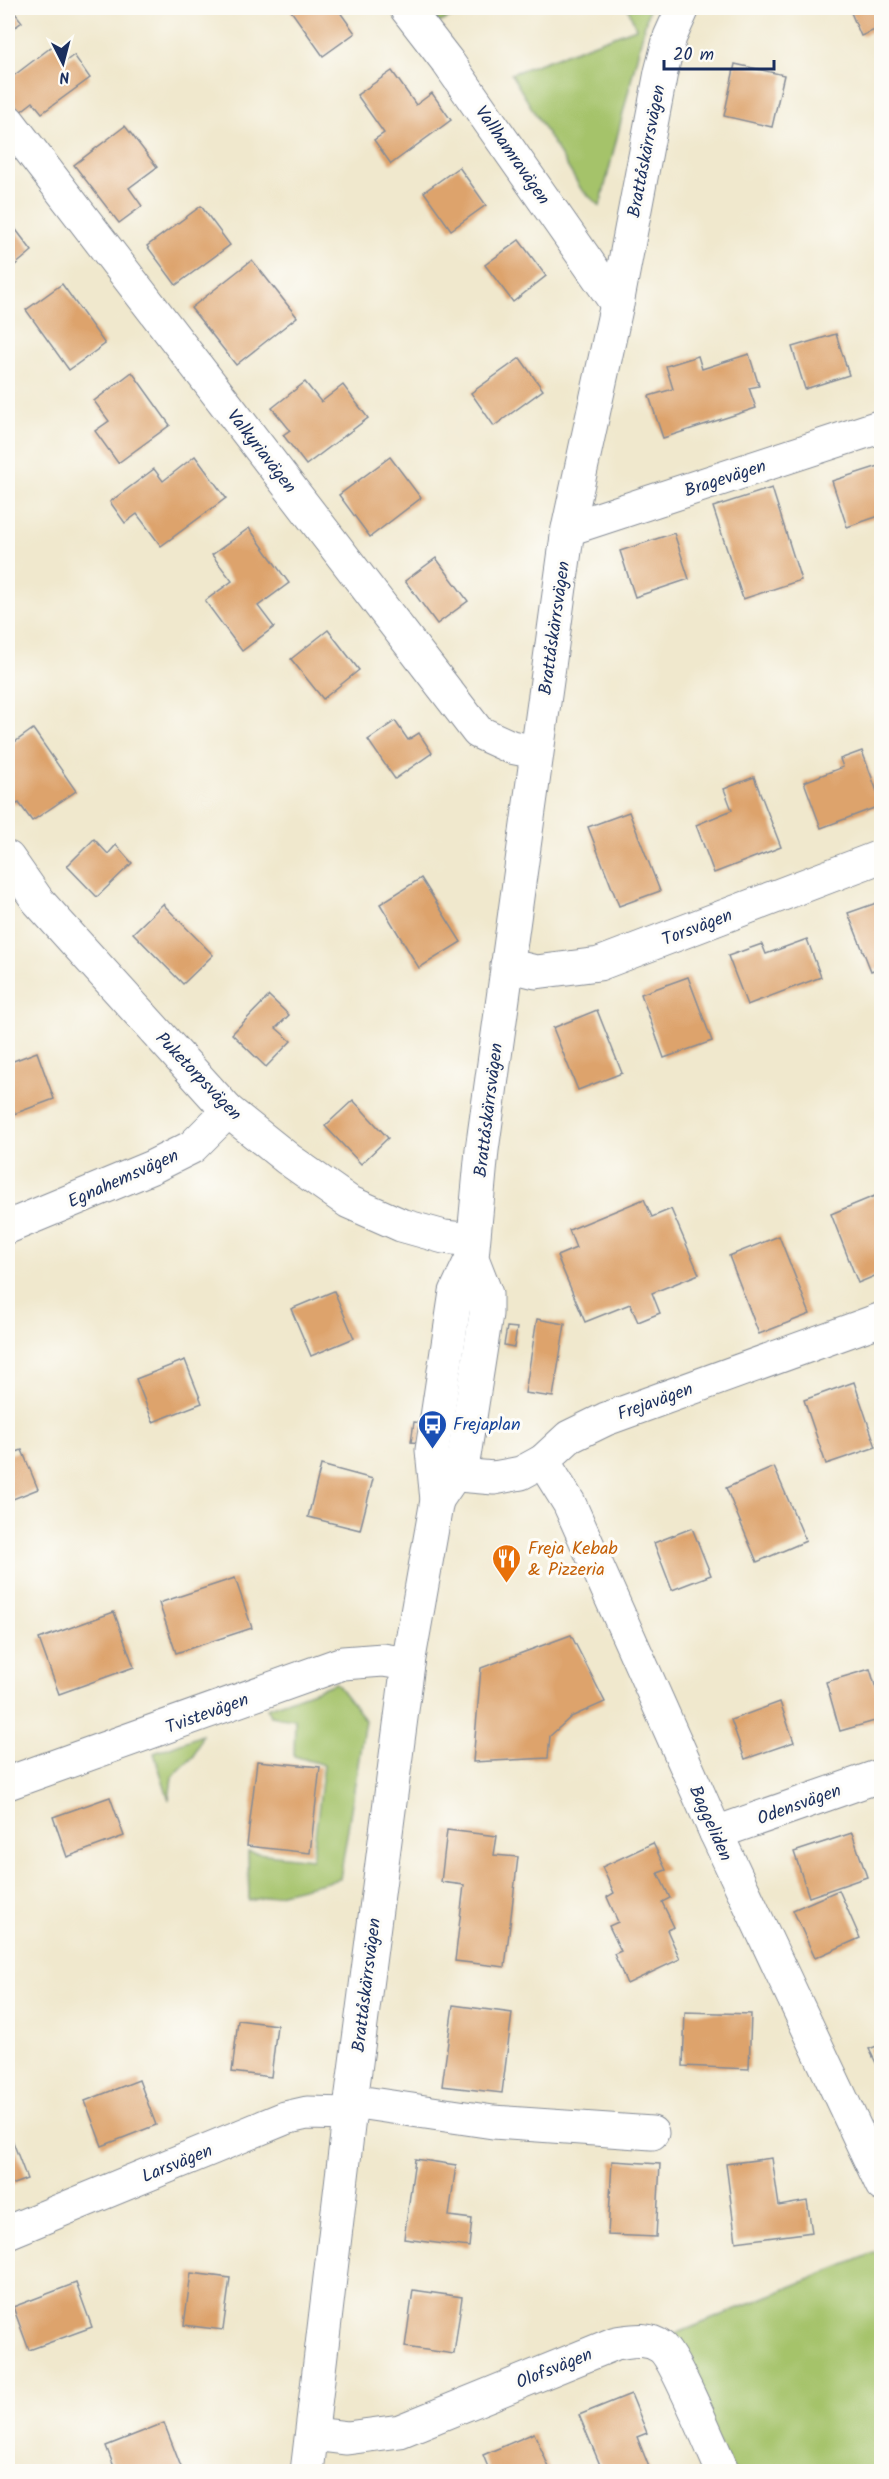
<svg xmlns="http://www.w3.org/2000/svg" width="889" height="2479" font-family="Kalam,sans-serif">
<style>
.green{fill:#a5c36a;stroke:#607964;stroke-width:1.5}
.building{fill:#dda36c}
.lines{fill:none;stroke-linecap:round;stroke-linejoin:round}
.minor-casing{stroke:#868c96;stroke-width:35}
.minor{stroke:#fff;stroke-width:33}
.labels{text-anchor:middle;stroke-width:6;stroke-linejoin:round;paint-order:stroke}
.street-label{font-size:18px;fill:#1b2f5e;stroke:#fdfcf7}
.transit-label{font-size:18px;fill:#164399;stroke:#fdfcf7;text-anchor:start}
.food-label{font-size:18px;fill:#c56008;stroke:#fdfcf7;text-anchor:start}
</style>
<rect width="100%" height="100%" fill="#fdfcf7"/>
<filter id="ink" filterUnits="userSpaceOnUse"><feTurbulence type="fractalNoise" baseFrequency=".0167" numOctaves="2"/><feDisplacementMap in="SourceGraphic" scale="12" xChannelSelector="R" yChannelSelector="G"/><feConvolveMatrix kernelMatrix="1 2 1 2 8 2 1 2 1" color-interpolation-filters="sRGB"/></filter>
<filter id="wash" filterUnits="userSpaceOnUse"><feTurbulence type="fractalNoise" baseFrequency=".008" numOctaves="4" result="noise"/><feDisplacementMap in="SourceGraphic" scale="24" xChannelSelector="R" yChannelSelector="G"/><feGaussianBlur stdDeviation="1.35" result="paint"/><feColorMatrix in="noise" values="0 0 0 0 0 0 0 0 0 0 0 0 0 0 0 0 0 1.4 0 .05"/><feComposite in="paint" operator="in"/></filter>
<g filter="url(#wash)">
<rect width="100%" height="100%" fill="#f0e8cd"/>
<g class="green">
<polygon points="423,8 471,8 436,24"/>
<polygon points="628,8 649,8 600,206 581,189 511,74 636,28"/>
<polygon points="336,1683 365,1720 340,1879 249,1901 248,1852 312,1859 324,1765 294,1756 295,1719 270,1716 267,1708"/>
<polygon points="202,1735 194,1756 172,1777 169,1800 154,1753"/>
<polygon points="881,2250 881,2471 731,2471 666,2338"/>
</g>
<g id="blocks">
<g class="building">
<polygon points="8,8 11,8 22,22 8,32"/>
<polygon points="289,8 337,8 355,33 323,56"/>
<polygon points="849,8 882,8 882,27 861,36"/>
<polygon points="54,45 66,61 74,55 90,78 42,113 33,102 20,112 8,96 8,80"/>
<polygon points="735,64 784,75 772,127 724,116"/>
<polygon points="392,71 416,105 432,93 451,120 391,164 374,140 384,133 357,95"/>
<polygon points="125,126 157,167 129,188 142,206 119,223 74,165"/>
<polygon points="459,167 486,205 451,230 424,192"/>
<polygon points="201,206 230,245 176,285 147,246"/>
<polygon points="8,219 32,251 8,271"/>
<polygon points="519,240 546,276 513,302 485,265"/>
<polygon points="252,260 297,317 236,365 191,308"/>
<polygon points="62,284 105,344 69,370 26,310"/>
<polygon points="836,334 849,375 805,389 792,347"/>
<polygon points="749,354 759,386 749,388 756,408 663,438 649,396 673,389 666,366 698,356 702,369"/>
<polygon points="520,358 543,390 494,426 471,393"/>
<polygon points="132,372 170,425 118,463 95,431 109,421 94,401"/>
<polygon points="305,382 321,402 343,385 368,418 306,465 283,435 290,430 272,408"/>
<polygon points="195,456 226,498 161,546 137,514 125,523 110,502 154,469 163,481"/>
<polygon points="390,457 421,498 370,537 339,495"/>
<polygon points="882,465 882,515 847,527 832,481"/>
<polygon points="772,488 801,580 743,599 713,507"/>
<polygon points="249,528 289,583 258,606 274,627 242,651 205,601 232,581 212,555"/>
<polygon points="674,533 689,579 635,597 620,551"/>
<polygon points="436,558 468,601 437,624 405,581"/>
<polygon points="328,630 359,670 323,699 291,659"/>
<polygon points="395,721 408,740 419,733 432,753 395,779 368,740"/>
<polygon points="33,729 76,791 32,821 19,803 15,805 8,794 8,747"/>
<polygon points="862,751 882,805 821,828 804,782 843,767 840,759"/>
<polygon points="754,777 781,847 714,873 696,825 732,810 724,789"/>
<polygon points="629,812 660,891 619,906 588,827"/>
<polygon points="94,839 108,854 116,845 132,863 97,897 67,866"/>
<polygon points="421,878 461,942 419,968 380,904"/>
<polygon points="882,901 882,967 871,971 848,913"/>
<polygon points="163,904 213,955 183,984 133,933"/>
<polygon points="807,939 821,977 747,1005 728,956 762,944 766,954"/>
<polygon points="688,977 712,1041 664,1058 641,994"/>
<polygon points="269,996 289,1015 276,1028 291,1041 266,1067 232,1034"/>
<polygon points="597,1010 622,1073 578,1090 553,1028"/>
<polygon points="37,1052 54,1099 11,1115 8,1105 8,1063"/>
<polygon points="353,1100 388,1138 361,1164 325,1126"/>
<polygon points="877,1195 882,1207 882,1273 858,1283 831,1214"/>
<polygon points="644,1199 652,1217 671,1209 699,1274 652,1293 660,1313 638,1322 630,1304 585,1322 557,1256 576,1248 569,1230"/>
<polygon points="779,1236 810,1314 759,1334 729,1256"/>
<polygon points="334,1291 354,1338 311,1356 291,1309"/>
<polygon points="537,1319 565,1324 553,1397 525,1393"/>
<polygon points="507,1327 517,1328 514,1347 504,1345"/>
<polygon points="185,1360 202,1403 153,1422 136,1379"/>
<polygon points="854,1382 876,1447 826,1464 804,1400"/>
<polygon points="414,1422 423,1423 420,1443 411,1442"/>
<polygon points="22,1450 38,1489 8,1501 8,1455"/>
<polygon points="321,1465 373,1479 360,1530 308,1517"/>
<polygon points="774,1467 806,1541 757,1562 726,1488"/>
<polygon points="692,1528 711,1575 672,1590 654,1543"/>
<polygon points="235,1578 252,1628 176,1653 159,1603"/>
<polygon points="114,1612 134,1667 59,1694 39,1639"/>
<polygon points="571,1635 605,1702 571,1717 550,1736 548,1758 473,1762 481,1668"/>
<polygon points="870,1669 882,1708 882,1719 840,1731 826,1682"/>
<polygon points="780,1702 794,1742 745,1759 731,1720"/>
<polygon points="257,1761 320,1767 310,1853 247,1846"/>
<polygon points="110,1797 124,1836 67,1857 53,1817"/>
<polygon points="447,1830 497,1836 494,1855 518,1857 505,1967 455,1961 464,1885 441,1882"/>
<polygon points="852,1833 867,1877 809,1897 794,1852"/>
<polygon points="653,1843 666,1870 658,1873 670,1898 662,1902 674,1927 667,1930 680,1959 627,1984 614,1954 621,1951 609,1926 618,1922 607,1897 614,1893 602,1867"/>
<polygon points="839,1890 860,1938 815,1958 793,1910"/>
<polygon points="453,2005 512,2013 502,2093 442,2086"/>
<polygon points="685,2012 751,2014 749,2069 683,2066"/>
<polygon points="238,2020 277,2025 271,2077 232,2072"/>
<polygon points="882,2044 882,2075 869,2049"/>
<polygon points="139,2080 156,2125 102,2146 85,2101"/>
<polygon points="10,2134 27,2179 8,2186 8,2135"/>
<polygon points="772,2158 779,2206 807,2201 812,2232 736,2242 726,2164"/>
<polygon points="415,2159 456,2165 449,2216 472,2219 469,2247 404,2239"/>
<polygon points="612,2161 660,2164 656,2237 608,2235"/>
<polygon points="191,2273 230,2278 223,2330 184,2325"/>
<polygon points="76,2283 92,2327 29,2350 13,2307"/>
<polygon points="413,2290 462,2297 454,2354 405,2347"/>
<polygon points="631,2394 647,2433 637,2437 651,2472 603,2472 579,2415"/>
<polygon points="164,2423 183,2472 116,2472 106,2446"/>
<polygon points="534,2433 551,2472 490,2472 483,2455"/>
</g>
</g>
</g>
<g filter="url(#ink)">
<use href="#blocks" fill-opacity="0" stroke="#868c96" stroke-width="1.5"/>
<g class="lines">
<defs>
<g id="minor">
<polyline points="406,8 447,61 617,304"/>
<polyline points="8,121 478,732 511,747 536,752"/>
<polyline points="568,529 882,426"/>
<polyline points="8,858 38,901 228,1111 288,1159 349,1202 401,1225 444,1237 472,1240"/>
<polyline points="507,965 536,972 599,964 882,856"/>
<polyline points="8,1227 152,1167 192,1147 228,1111"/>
<polyline points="543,1461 569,1503 716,1833 882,2185"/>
<polyline points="435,1473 494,1478 521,1473 543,1461 569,1437 606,1419 882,1319"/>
<polyline points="437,1500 454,1475 464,1456 486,1314 486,1294 472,1258 482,1150 568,529 617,304 661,72 670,37 683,8"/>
<polyline points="8,1783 343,1663 383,1660 408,1664"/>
<polyline points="716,1833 882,1775"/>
<polyline points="351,2101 493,2122 652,2133"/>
<polyline points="8,2232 285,2118 307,2113 350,2114"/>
<path d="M313,2434L347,2438L400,2431L616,2343C632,2341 647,2337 661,2347C674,2356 713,2450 723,2472"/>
<polyline points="307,2472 351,2101 408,1664 437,1500 432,1450 456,1292 472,1258"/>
</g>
</defs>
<use href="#minor" class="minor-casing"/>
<use href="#minor" class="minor"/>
</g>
</g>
<defs>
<symbol id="bus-pin" viewBox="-11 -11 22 30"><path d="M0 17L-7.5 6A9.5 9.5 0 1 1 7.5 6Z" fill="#1a4fb4" stroke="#fdfcf7"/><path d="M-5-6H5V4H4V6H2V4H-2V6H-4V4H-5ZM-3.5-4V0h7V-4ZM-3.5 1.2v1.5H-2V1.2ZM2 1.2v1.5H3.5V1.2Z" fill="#fff"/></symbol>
<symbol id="restaurant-pin" viewBox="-11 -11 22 30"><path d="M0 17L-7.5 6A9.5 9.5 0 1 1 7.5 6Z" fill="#e8710a" stroke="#fdfcf7"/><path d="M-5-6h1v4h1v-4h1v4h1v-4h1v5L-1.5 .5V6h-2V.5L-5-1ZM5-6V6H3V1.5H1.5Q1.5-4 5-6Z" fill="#fff"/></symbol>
</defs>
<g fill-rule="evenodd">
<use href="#bus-pin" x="416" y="1408" width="33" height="45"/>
<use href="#restaurant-pin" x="490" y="1542" width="33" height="45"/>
</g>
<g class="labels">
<g class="street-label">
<text transform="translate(646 151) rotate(-79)" y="6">Brattåskärrsvägen</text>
<text transform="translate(513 155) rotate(55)" y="6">Vallhamravägen</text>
<text transform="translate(262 451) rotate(52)" y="6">Valkyriavägen</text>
<text transform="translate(725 478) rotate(-18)" y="6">Bragevägen</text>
<text transform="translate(554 628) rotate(-82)" y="6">Brattåskärrsvägen</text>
<text transform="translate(697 927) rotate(-21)" y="6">Torsvägen</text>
<text transform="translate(199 1076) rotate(46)" y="6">Puketorpsvägen</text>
<text transform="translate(488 1110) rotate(-83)" y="6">Brattåskärrsvägen</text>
<text transform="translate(123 1178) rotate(-24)" y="6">Egnahemsvägen</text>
<text transform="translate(655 1401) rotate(-20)" y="6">Frejavägen</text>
<text transform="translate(207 1713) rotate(-20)" y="6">Tvistevägen</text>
<text transform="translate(799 1804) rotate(-20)" y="6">Odensvägen</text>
<text transform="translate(711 1823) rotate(66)" y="6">Baggeliden</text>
<text transform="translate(366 1985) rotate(-83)" y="6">Brattåskärrsvägen</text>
<text transform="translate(177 2163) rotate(-22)" y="6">Larsvägen</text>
<text transform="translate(554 2368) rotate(-22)" y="6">Olofsvägen</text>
</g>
<g class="transit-label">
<text x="453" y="1430">Frejaplan</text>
</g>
<g class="food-label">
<text x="528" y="1554">Freja Kebab<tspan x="528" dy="21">&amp; Pizzeria</tspan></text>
</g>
</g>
<rect width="889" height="2479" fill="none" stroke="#fdfcf7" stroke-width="30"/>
<g transform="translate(63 63) rotate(174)" stroke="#fdfcf7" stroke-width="4.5" paint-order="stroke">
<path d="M0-4.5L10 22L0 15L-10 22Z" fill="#1b2f5e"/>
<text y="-9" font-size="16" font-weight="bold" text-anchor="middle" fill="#1b2f5e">N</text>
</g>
<path d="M664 60v9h110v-9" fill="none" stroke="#1b2f5e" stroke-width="3"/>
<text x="673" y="60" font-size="18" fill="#1b2f5e" stroke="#fdfcf7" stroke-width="4.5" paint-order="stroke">20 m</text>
</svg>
